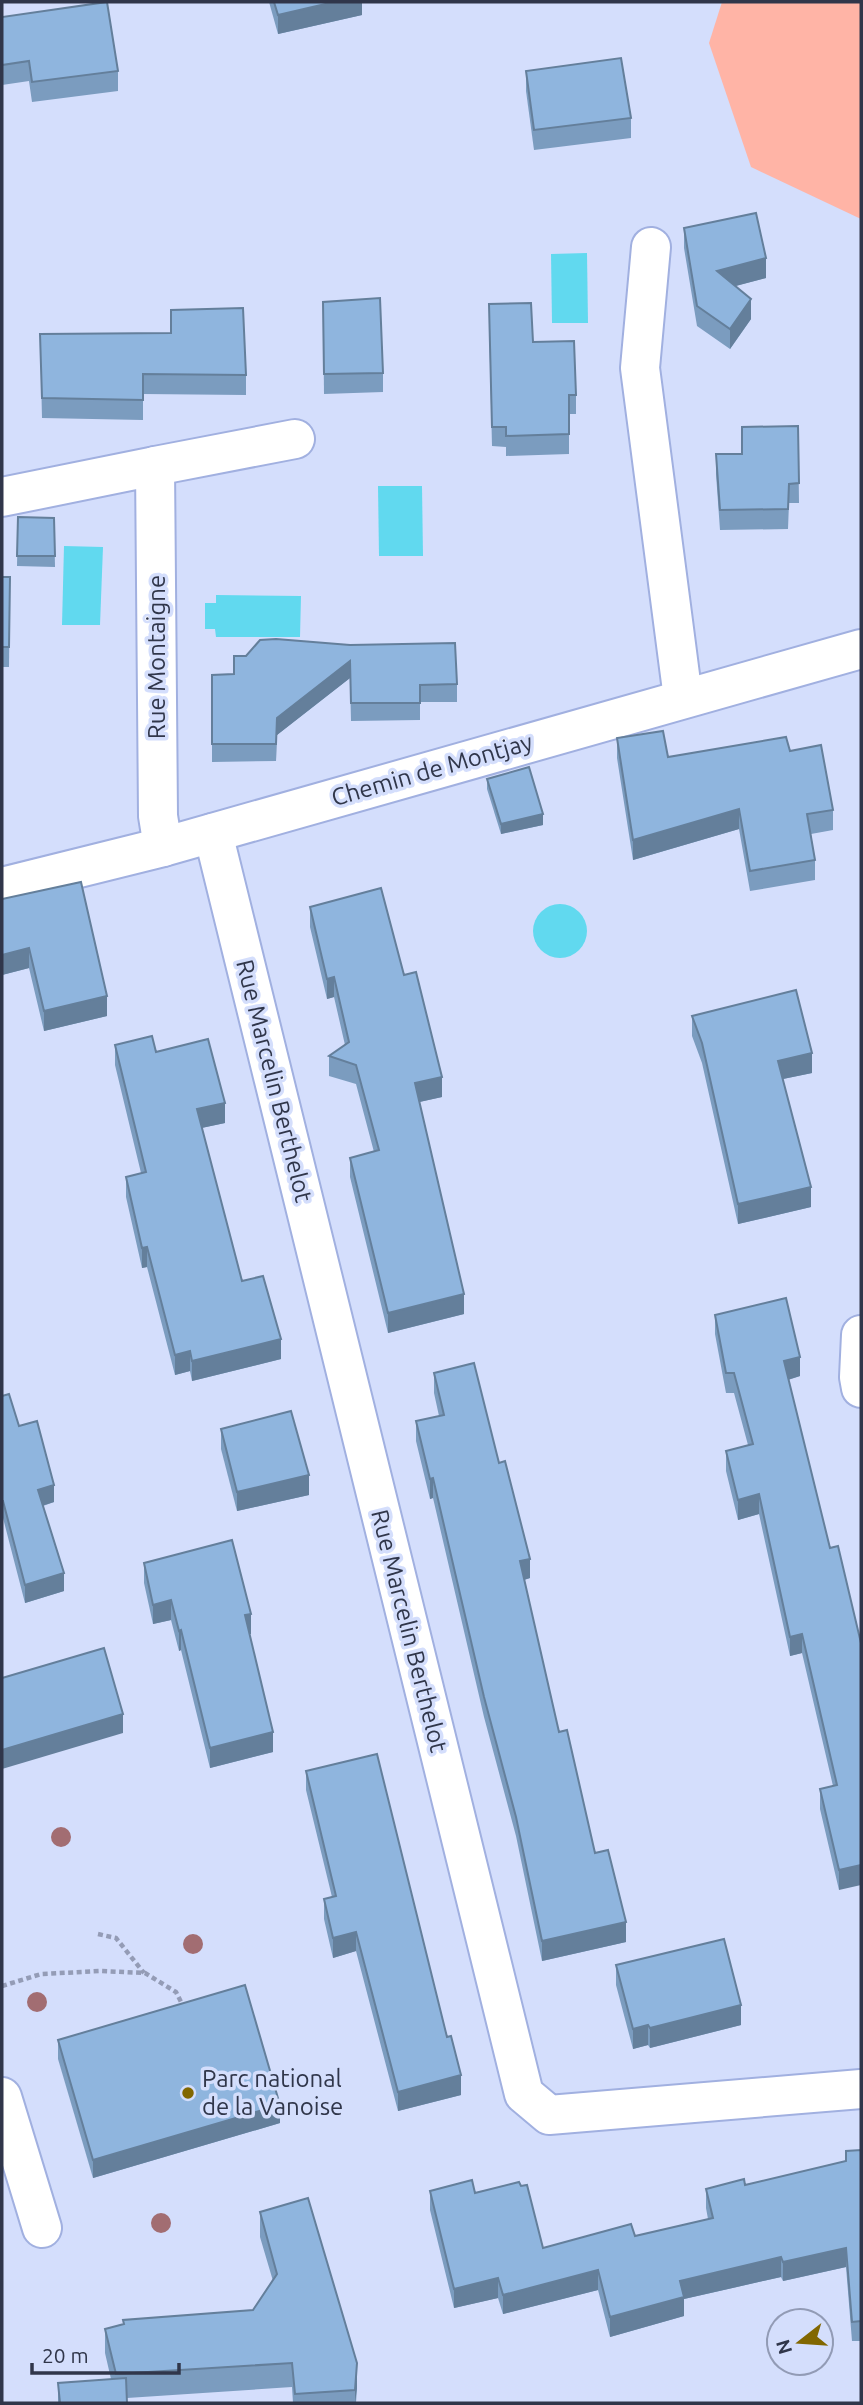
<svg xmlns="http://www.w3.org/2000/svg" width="863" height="2405" font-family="Ubuntu,sans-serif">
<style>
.green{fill:#ffb4a6}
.water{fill:#61d9ef}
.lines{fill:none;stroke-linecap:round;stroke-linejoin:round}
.minor-casing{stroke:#a1b0e0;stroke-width:42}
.path{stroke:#949cb6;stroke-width:4.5;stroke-dasharray:5 3.5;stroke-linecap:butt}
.minor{stroke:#fff;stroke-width:38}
.tree{fill:#a26d72}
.wall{fill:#7b9cbf}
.shaded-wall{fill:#647f9b}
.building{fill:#8fb5de;stroke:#647f9b;stroke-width:2}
.poi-dot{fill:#826700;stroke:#d4defc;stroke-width:2.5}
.labels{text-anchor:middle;stroke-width:7;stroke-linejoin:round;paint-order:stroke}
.street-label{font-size:24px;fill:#30364a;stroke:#d4defc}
.poi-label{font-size:24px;fill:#30364a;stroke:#d4defc;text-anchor:start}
</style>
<rect width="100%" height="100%" fill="#d4defc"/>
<polygon class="green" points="722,2 861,2 861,219 751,167 709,43"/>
<g class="water">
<polygon points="587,253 588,323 552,323 551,254"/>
<polygon points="378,486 422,486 423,556 379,556"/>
<polygon points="64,546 103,547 100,625 62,625"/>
<polygon points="216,595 301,596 300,637 216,637 215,629 205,629 205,603 216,603"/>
<circle cx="560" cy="931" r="27"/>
</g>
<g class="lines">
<defs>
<g id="minor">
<polyline points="651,247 640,368 683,698"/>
<polyline points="155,466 295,439"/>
<polyline points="2,497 155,466 158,816 163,847"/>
<polyline points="213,833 524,2094 549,2115 861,2089"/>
<polyline points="2,887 163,847 861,649"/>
<polyline points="861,1335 859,1377 861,1388"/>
<polyline points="2,2097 42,2228"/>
</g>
</defs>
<use href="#minor" class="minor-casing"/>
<g class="path">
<polyline points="98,1934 116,1938 144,1973"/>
<polyline points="2,1986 41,1974 101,1971 145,1973 176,1992 183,2006"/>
</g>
<use href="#minor" class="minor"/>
</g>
<g class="tree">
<circle cx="61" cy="1837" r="10"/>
<circle cx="193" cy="1944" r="10"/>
<circle cx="37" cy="2002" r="10"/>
<circle cx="161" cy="2223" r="10"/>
</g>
<g class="wall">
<polygon points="269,2 362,2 362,15 278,34"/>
<polygon points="2,17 118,71 118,91 32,102 29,81 2,85"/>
<polygon points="526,71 631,118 631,138 534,150 526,91"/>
<polygon points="684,228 766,278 735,286 751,319 730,349 697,326 684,248"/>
<polygon points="323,302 383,373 383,392 324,394"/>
<polygon points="171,310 246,375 246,395 143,394 143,420 42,418 40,334 171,333"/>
<polygon points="489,323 533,342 576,395 576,414 569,414 569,454 506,456 506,447 492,446"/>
<polygon points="798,426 799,503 789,503 788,529 720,530 716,474 716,454 742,454"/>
<polygon points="18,517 54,518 55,567 17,566"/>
<polygon points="2,577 10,577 9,667 2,667"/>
<polygon points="234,656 457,684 457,702 420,702 420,720 351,721 350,678 277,735 276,761 212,762 212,675 234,674"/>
<polygon points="617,738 668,757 790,751 833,810 833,830 811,834 815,860 815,880 750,891 739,829 633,860 617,758"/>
<polygon points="487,779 543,825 501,834 487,789"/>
<polygon points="2,899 107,1016 44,1031 29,968 2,975"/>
<polygon points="310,907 404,975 442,1097 419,1102 464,1314 388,1333 350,1177 350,1158 374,1152 356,1084 329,1076 329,1056 345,1045 334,997 327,999 310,927"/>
<polygon points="692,1016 812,1073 783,1079 811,1207 738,1224 702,1063 692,1036"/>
<polygon points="115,1045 156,1052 225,1123 201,1128 242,1281 281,1359 192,1381 190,1371 175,1375 147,1267 142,1268 126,1197 126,1177 141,1173 115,1065"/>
<polygon points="715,1315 800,1376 788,1380 830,1548 861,1643 839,1890 820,1809 820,1789 833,1786 802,1653 790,1656 759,1514 738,1520 726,1471 726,1451 748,1445 734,1393 726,1393 715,1334"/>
<polygon points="434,1373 499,1463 530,1578 524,1580 559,1732 595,1853 626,1942 542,1961 516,1836 484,1717 433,1498 430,1499 416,1441 416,1421 439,1416 434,1393"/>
<polygon points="2,1396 19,1426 54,1502 43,1506 64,1591 25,1603 3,1518 2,1519"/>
<polygon points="221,1429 309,1495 237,1511 221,1449"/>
<polygon points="144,1563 251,1634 249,1634 273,1752 210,1768 181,1650 179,1651 171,1620 153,1624 144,1583"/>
<polygon points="306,1771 461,2095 398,2111 356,1951 333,1958 324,1919 324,1899 332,1897 306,1790"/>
<polygon points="616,1965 741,2025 650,2048 648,2045 633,2049 616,1985"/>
<polygon points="58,2040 280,2123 93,2178 58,2059"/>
<polygon points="861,2150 861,2341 852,2341 846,2267 783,2281 781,2277 684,2299 684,2316 610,2337 598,2290 503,2314 498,2298 454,2308 430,2210 430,2191 475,2193 543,2248 635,2236 708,2219 706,2208 706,2189 745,2185 846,2161 846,2151"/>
<polygon points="260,2212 357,2388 356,2403 293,2403 292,2387 127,2398 127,2403 58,2403 58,2383 111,2379 105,2353 105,2329 253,2310 273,2281 260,2237"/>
</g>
<g class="shaded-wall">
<polygon points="334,2 362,2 362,15 278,34 278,15"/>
<polygon points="766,258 766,278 717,291 717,271"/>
<polygon points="751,299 751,319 730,349 730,329"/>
<polygon points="350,661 350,678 277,735 276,761 277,718"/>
<polygon points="739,809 739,829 633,860 633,840"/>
<polygon points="543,814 543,825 501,834 501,824"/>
<polygon points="29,948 29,968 2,975 2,955"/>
<polygon points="334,977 334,997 327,999 327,979"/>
<polygon points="107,996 107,1016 44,1031 44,1011"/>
<polygon points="812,1053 812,1073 778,1080 778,1061"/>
<polygon points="442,1077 442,1097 415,1103 415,1083"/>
<polygon points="225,1103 225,1123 197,1129 197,1109"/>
<polygon points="811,1187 811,1207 738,1224 738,1204"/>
<polygon points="147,1247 147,1267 142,1268 142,1248"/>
<polygon points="464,1294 464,1314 388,1333 388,1313"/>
<polygon points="281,1339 281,1359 192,1381 192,1361"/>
<polygon points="190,1351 190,1371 175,1375 175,1355"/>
<polygon points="800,1357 800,1376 784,1381 784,1361"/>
<polygon points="309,1475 309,1495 237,1511 237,1492"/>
<polygon points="433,1478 433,1498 430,1499 430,1479"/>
<polygon points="54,1485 54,1502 38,1507 38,1490"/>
<polygon points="759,1494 759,1514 738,1520 738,1500"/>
<polygon points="2,1501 3,1501 3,1518 2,1519"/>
<polygon points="530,1559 530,1578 520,1581 520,1561"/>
<polygon points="64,1573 64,1591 25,1603 25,1585"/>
<polygon points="171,1600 171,1620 153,1624 153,1605"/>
<polygon points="251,1614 251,1634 245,1635 245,1615"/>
<polygon points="181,1630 181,1650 179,1651 179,1631"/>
<polygon points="802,1634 802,1653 790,1656 790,1637"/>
<polygon points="123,1714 123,1733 2,1769 2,1750"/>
<polygon points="273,1732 273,1752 210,1768 210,1748"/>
<polygon points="861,1865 861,1885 839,1890 839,1870"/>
<polygon points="626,1922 626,1942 542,1961 542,1941"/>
<polygon points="356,1932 356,1951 333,1958 333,1938"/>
<polygon points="741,2005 741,2025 650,2048 650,2028"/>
<polygon points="648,2025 648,2045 633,2049 633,2029"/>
<polygon points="461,2075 461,2095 398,2111 398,2092"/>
<polygon points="280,2105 280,2123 93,2178 93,2160"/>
<polygon points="846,2248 846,2267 783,2281 783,2262"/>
<polygon points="781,2257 781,2277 684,2299 684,2316 610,2337 610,2317 680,2281"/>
<polygon points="598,2270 598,2290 503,2314 503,2295"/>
<polygon points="498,2278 498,2298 454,2308 454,2289"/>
<polygon points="357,2363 357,2388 355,2403 355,2390"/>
</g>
<g class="building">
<polygon points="107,2 118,71 32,82 29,61 2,65 2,17"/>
<polygon points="274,2 334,2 278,15"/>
<polygon points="621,58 631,118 534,130 526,71"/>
<polygon points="756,213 766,258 717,271 751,299 730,329 697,306 684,228"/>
<polygon points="380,298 383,373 324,374 323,302"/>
<polygon points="531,303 533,342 574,341 576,395 569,395 569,434 506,436 506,427 492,427 489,304"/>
<polygon points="243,308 246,375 143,374 143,400 42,398 40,334 171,333 171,310"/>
<polygon points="798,426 799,483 789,484 788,509 720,510 716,454 742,454 742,427"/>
<polygon points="18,517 54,518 55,556 17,556"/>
<polygon points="2,577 10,577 9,647 2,647"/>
<polygon points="276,639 350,645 455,643 457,684 420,685 420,703 351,703 350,661 277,718 276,744 212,744 212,675 234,674 234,656 246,656 260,640"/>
<polygon points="663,731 668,757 786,737 790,751 821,745 833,810 807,814 815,860 750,871 739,809 633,840 617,738"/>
<polygon points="529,767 543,814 501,824 487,779"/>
<polygon points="81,882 107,996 44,1011 29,948 2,955 2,899"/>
<polygon points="381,888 404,975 416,972 442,1077 415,1083 464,1294 388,1313 350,1158 379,1150 356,1065 329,1056 349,1042 334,977 327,979 310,907"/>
<polygon points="796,990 812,1053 778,1061 811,1187 738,1204 702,1043 692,1016"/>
<polygon points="152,1036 156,1052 208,1039 225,1103 197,1109 242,1281 263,1276 281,1339 192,1361 190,1351 175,1355 147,1247 142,1248 126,1177 146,1172 115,1045"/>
<polygon points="786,1298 800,1357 784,1361 830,1548 838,1546 861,1643 861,1865 839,1870 820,1789 837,1785 802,1634 790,1637 759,1494 738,1500 726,1451 753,1444 734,1373 726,1373 715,1315"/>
<polygon points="474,1363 499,1463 505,1461 530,1559 520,1561 559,1732 567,1730 595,1853 608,1850 626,1922 542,1941 516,1817 484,1697 433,1478 430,1479 416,1421 444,1415 434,1373"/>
<polygon points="9,1394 19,1426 37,1421 54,1485 38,1490 64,1573 25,1585 3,1501 2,1501 2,1396"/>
<polygon points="291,1411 309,1475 237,1492 221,1429"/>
<polygon points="232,1540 251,1614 245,1615 273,1732 210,1748 181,1630 179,1631 171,1600 153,1605 144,1563"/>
<polygon points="104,1648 123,1714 2,1750 2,1678"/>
<polygon points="377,1754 447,2037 451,2036 461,2075 398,2092 356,1932 333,1938 324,1899 336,1896 306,1771"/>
<polygon points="724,1939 741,2005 650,2028 648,2025 633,2029 616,1965"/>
<polygon points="245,1985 280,2105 93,2160 58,2040"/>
<polygon points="861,2150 861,2321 852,2322 846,2248 783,2262 781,2257 680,2281 684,2297 610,2317 598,2270 503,2295 498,2278 454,2289 430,2191 472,2180 475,2193 519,2182 521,2186 527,2185 543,2248 631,2224 635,2236 713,2218 706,2189 744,2179 745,2185 846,2161 846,2151"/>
<polygon points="308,2198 357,2363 355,2390 295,2394 292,2363 116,2374 105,2329 124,2324 123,2320 253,2310 277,2274 260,2212"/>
<polygon points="126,2378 127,2403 60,2403 58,2383"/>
</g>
<circle class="poi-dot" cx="188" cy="2093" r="7"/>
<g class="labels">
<g class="street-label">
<text transform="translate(157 657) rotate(-90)" y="8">Rue Montaigne</text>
<text transform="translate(432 770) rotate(-16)" y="8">Chemin de Montjay</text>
<text transform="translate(274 1081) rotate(76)" y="8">Rue Marcelin Berthelot</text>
<text transform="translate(409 1631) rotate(76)" y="8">Rue Marcelin Berthelot</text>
</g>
<g class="poi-label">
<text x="202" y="2087">Parc national<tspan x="202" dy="28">de la Vanoise</tspan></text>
</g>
</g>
<rect width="863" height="2405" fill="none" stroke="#30364a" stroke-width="7"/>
<g transform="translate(800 2342) rotate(253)"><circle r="33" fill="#d4defc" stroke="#929bb5" stroke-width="2"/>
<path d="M0-5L12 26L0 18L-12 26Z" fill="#826700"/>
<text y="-10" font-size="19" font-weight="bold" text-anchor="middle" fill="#30364a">N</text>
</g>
<path d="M32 2363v10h147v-10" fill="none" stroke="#30364a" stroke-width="3.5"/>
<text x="42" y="2363" font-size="21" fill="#30364a" stroke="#d4defc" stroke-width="5" paint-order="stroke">20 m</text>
</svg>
